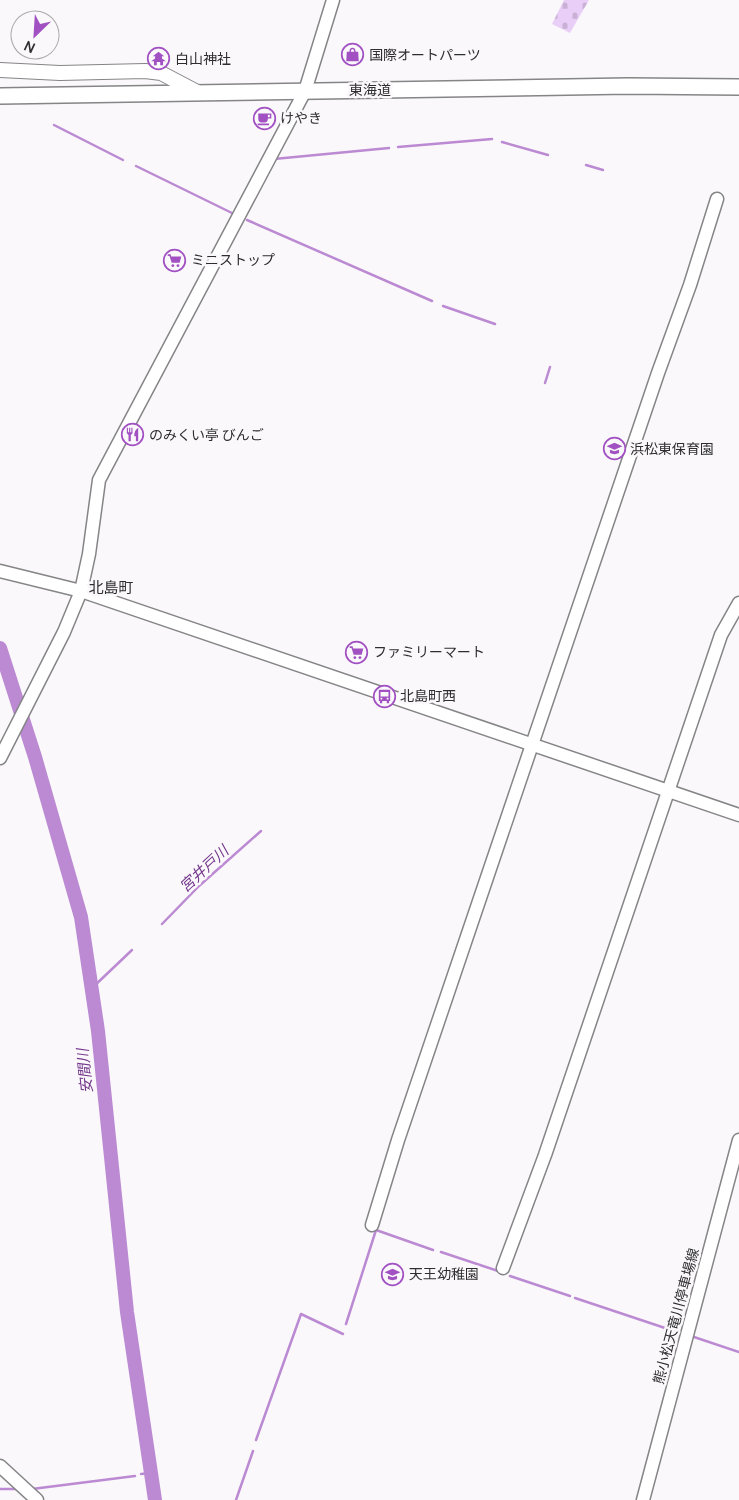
<svg xmlns="http://www.w3.org/2000/svg" width="739" height="1500" font-family="Manrope,'Noto Sans JP',sans-serif">
<style>
.cemetery{fill:url(#cemetery-stones)}
.lines{fill:none;stroke-linecap:round;stroke-linejoin:round}
.stream{stroke:#bb8ad2;stroke-width:2.5}
.river{stroke:#bb8ad2;stroke-width:14}
.secondary-casing{stroke:#858486;stroke-width:15}
.primary-casing{stroke:#858486;stroke-width:16}
.highway-casing{stroke:#858486;stroke-width:18}
.secondary{stroke:#fff;stroke-width:12}
.primary{stroke:#fff;stroke-width:14}
.highway{stroke:#fff;stroke-width:15}
.labels{text-anchor:middle;stroke-width:5;stroke-linejoin:round;paint-order:stroke}
.poi-label{font-size:14px;fill:#2e2e2f;stroke:#faf8fb;text-anchor:start}
.street-label{font-size:14px;fill:#2e2e2f;stroke:#faf8fb}
.neighbourhood-label{font-size:15px;fill:#2e2e2f;stroke:#faf8fb}
.water-label{font-size:15px;font-style:italic;fill:#73368c;stroke:#faf8fb}
</style>
<defs>
<pattern id="cemetery-stones" width="16" height="16" patternUnits="userSpaceOnUse" patternTransform="scale(1.25)"><rect width="16" height="16" fill="#e9cef7"/><path d="M2 7V4a2 2 0 0 1 4 0v3zM10 15v-3a2 2 0 0 1 4 0v3z" fill="#c8b1d4"/></pattern>
</defs>
<rect width="100%" height="100%" fill="#faf8fb"/>
<polygon class="cemetery" points="564,0 589,0 570,33 552,24"/>
<g class="lines">
<g class="stream">
<polyline points="54,125 123,160"/>
<polyline points="502,142 548,155"/>
<polyline points="398,147 492,139"/>
<polyline points="274,159 389,148"/>
<polyline points="586,165 603,170"/>
<polyline points="136,166 234,214"/>
<polyline points="247,220 432,301"/>
<polyline points="443,306 495,324"/>
<polyline points="545,383 550,367"/>
<polyline points="162,924 199,886 261,831"/>
<polyline points="91,989 132,950"/>
<polyline points="441,1252 501,1272"/>
<polyline points="510,1276 570,1296"/>
<polyline points="575,1298 680,1333"/>
<polyline points="346,1324 376,1230 433,1250"/>
<polyline points="694,1337 739,1352"/>
<polyline points="256,1440 301,1314 343,1334"/>
<polyline points="141,1474 151,1473"/>
<polyline points="0,1489 17,1489"/>
<polyline points="32,1489 135,1476"/>
<polyline points="236,1500 253,1451"/>
</g>
<polyline class="river" points="0,648 35,757 81,917 98,1031 127,1312 155,1500"/>
<defs>
<g id="secondary">
<polyline points="0,571 81,591 739,815"/>
<polyline points="0,758 64,632 81,591 89,554 99,480 305,91 333,0"/>
<polyline points="372,1225 398,1140 658,373 690,285 717,199"/>
<polyline points="503,1268 545,1155 721,635 739,603"/>
<polyline points="0,1466 37,1500"/>
<polyline points="643,1500 739,1140"/>
</g>
<polyline id="primary" points="0,70 60,73 145,71 161,73 199,93"/>
<polyline id="highway" points="0,96 628,86 739,87"/>
</defs>
<use href="#secondary" class="secondary-casing"/>
<use href="#primary" class="primary-casing"/>
<use href="#highway" class="highway-casing"/>
<use href="#secondary" class="secondary"/>
<use href="#primary" class="primary"/>
<use href="#highway" class="highway"/>
</g>
<defs>
<symbol id="shop-ring" viewBox="-11 -11 22 22"><circle r="9.5" fill="#faf8fb" stroke="#a151c2" stroke-width="1.5"/><path d="M-5-2.5h2.3a2.7 3.5 0 0 1 5.4 0H5L5.5 6h-11ZM-1.5-2.5h3a1.5 2.3 0 0 0-3 0Z" fill="#a151c2"/></symbol>
<symbol id="temple-ring" viewBox="-11 -11 22 22"><circle r="9.5" fill="#faf8fb" stroke="#a151c2" stroke-width="1.5"/><path d="M0-6L5-2H3V0L6.5 2.5H4V6H1.5V3h-3V6H-4V2.5H-6.5L-3 0V-2H-5Z" fill="#a151c2"/></symbol>
<symbol id="cafe-ring" viewBox="-11 -11 22 22"><circle r="9.5" fill="#faf8fb" stroke="#a151c2" stroke-width="1.5"/><path d="M-5.5-4.5H6V0H3Q3 3.5 0 3.5H-2.5Q-5.5 3.5-5.5 0ZM3-3.2v2h1.7v-2ZM-6 4.5H4V6H-6Z" fill="#a151c2"/></symbol>
<symbol id="supermarket-ring" viewBox="-11 -11 22 22"><circle r="9.5" fill="#faf8fb" stroke="#a151c2" stroke-width="1.5"/><path d="M-6-5.5h2.5l.6 2H6L4.5 2H-2.5L-4.4-4H-6ZM-1.5 3.2a1.3 1.3 0 1 0 .1 0ZM3 3.2a1.3 1.3 0 1 0 .1 0Z" fill="#a151c2"/></symbol>
<symbol id="restaurant-ring" viewBox="-11 -11 22 22"><circle r="9.5" fill="#faf8fb" stroke="#a151c2" stroke-width="1.5"/><path d="M-5-6h1v4h1v-4h1v4h1v-4h1v5L-1.5 .5V6h-2V.5L-5-1ZM5-6V6H3V1.5H1.5Q1.5-4 5-6Z" fill="#a151c2"/></symbol>
<symbol id="school-ring" viewBox="-11 -11 22 22"><circle r="9.5" fill="#faf8fb" stroke="#a151c2" stroke-width="1.5"/><path d="M0-5L7-2L0 1L-7-2ZM-4 1L0 2.5L4 1V4Q0 6-4 4Z" fill="#a151c2"/></symbol>
<symbol id="bus-ring" viewBox="-11 -11 22 22"><circle r="9.5" fill="#faf8fb" stroke="#a151c2" stroke-width="1.5"/><path d="M-5-6H5V4H4V6H2V4H-2V6H-4V4H-5ZM-3.5-4V0h7V-4ZM-3.5 1.2v1.5H-2V1.2ZM2 1.2v1.5H3.5V1.2Z" fill="#a151c2"/></symbol>
</defs>
<g fill-rule="evenodd">
<use href="#shop-ring" x="340" y="42" width="25" height="25"/>
<use href="#temple-ring" x="146" y="46" width="25" height="25"/>
<use href="#cafe-ring" x="252" y="106" width="25" height="25"/>
<use href="#supermarket-ring" x="162" y="248" width="25" height="25"/>
<use href="#restaurant-ring" x="120" y="422" width="25" height="25"/>
<use href="#school-ring" x="602" y="436" width="25" height="25"/>
<use href="#supermarket-ring" x="344" y="640" width="25" height="25"/>
<use href="#bus-ring" x="372" y="684" width="25" height="25"/>
<use href="#school-ring" x="380" y="1262" width="25" height="25"/>
</g>
<g class="labels">
<g class="poi-label">
<text x="369" y="60">国際オートパーツ</text>
<text x="175" y="64">白山神社</text>
<text x="280" y="123">けやき</text>
<text x="191" y="265">ミニストップ</text>
<text x="149" y="440">のみくい亭 びんご</text>
<text x="630" y="454">浜松東保育園</text>
<text x="373" y="657">ファミリーマート</text>
<text x="400" y="701">北島町西</text>
<text x="409" y="1279">天王幼稚園</text>
</g>
<g class="street-label">
<text x="370" y="95">東海道</text>
<text transform="translate(676 1316) rotate(-75)" y="5">熊小松天竜川停車場線</text>
</g>
<g class="neighbourhood-label">
<text x="111" y="593">北島町</text>
</g>
<g class="water-label">
<text transform="translate(204 869) rotate(-43)" y="5">宮井戸川</text>
<text transform="translate(85 1071) rotate(-96)" y="5">安間川</text>
</g>
</g>
<g transform="translate(35 35) rotate(205)"><circle r="24" fill="#faf8fb" stroke="#a8a7a9"/>
<path d="M0-4L9 19L0 12L-9 19Z" fill="#a151c2"/>
<text y="-8" font-size="14" font-weight="bold" text-anchor="middle" fill="#2e2e2f">N</text>
</g>
</svg>
